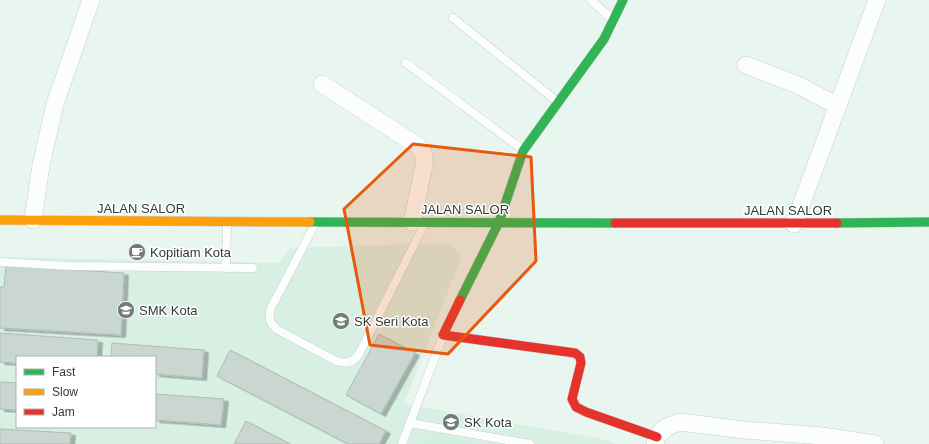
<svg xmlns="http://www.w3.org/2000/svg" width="929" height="444" font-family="Arial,sans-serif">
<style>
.built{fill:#d8f0e4;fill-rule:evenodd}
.green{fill:#d0f0e2}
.building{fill:#cad6d0;stroke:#b0bbb6;filter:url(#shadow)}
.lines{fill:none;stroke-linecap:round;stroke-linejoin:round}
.lane-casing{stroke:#c6d1cc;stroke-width:9}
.street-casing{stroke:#c6d1cc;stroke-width:18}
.fast-casing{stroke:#c6d1cc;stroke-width:10}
.slow-casing{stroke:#c6d1cc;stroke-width:10}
.jam-casing{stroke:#c6d1cc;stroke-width:10}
.lane{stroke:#fcfefd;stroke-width:8}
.street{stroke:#fcfefd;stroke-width:17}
.fast{stroke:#30b455;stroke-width:9}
.slow{stroke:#ff9f0a;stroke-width:9}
.jam{stroke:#e5322d;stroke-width:9}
.marked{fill:#e8590c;fill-opacity:0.2;stroke:#e8590c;stroke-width:3;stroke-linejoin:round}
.labels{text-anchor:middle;stroke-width:3;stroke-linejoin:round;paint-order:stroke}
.street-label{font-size:13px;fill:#313b37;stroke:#fff}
.poi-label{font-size:13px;fill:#313b37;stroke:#fff;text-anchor:start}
</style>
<defs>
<filter id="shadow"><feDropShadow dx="4.5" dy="2.5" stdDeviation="0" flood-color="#0004"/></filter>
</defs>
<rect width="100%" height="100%" fill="#e8f6ef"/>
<path class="built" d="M449,243L462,255L404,404L607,440L615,444H0V257L280,263L289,248ZM17,357H155V427H17Z"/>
<polygon class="green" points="434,434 489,444 416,444 419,439"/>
<g class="building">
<polygon points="6,266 124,273 121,335 0,328 0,287 4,287"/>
<polygon points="0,333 98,340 97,357 17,357 17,363 0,362"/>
<polygon points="379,334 415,353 381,414 346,395"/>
<polygon points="112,343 204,350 202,378 155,374 155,357 111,357"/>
<polygon points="230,350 386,431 379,444 348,444 217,376"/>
<polygon points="0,382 17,383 17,410 0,409"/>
<polygon points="155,394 224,399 221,425 155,420"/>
<polygon points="246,421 290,444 234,444"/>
<polygon points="0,429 71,433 70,444 0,444"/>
</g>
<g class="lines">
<defs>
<g id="lane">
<polyline points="591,0 613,20"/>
<polyline points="453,18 558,102"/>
<polyline points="406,63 523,150"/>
<path d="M315,224L271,308C268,318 270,324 278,330L336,361C346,364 353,363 359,354L425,223"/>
<polyline points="0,262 71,266 253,268"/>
<polyline points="226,268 227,223"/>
<polyline points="410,423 530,444"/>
<polyline points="402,444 443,336"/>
</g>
<g id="street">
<polyline points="746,65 798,85 838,106"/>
<polyline points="322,84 418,146 423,153 425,161 412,222"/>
<polyline points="33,220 41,165 55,104 91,0"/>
<polyline points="794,224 877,0"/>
<polyline points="655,444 657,437 666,427 680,422 744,430 822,436 875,444"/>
</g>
<g id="fast">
<polyline points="310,222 615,223"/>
<polyline points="837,223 929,222"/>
<polyline points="460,300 499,222 523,151 604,39 623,0"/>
</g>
<polyline id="slow" points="0,220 310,222"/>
<g id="jam">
<polyline points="615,223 837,223"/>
<polyline points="460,300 443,335 575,353 580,357 581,363 572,399 576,407 586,412 657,437"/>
</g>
</defs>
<use href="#lane" class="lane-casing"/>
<use href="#street" class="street-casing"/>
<use href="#fast" class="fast-casing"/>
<use href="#slow" class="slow-casing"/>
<use href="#jam" class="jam-casing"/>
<use href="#lane" class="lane"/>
<use href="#street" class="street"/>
<use href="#fast" class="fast"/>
<use href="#slow" class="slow"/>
<use href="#jam" class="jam"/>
</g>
<path class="marked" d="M413,144L531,157L536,261L448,354L370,345L344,209Z"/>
<defs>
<symbol id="cafe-disc" viewBox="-11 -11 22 22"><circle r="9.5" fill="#717c77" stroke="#fff"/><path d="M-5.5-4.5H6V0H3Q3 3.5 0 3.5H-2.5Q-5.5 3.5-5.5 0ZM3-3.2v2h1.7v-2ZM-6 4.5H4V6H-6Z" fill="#fff"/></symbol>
<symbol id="school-disc" viewBox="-11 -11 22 22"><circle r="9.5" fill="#717c77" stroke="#fff"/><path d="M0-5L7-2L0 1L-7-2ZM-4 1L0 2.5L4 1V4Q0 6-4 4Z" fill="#fff"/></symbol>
</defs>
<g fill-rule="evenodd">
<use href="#cafe-disc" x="127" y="242" width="20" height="20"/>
<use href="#school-disc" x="116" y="300" width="20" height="20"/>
<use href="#school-disc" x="331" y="311" width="20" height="20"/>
<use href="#school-disc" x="441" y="412" width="20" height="20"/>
</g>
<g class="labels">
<g class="street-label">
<text x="141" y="213">JALAN SALOR</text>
<text x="465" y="214">JALAN SALOR</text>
<text x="788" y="215">JALAN SALOR</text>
</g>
<g class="poi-label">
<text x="150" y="257">Kopitiam Kota</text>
<text x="139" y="315">SMK Kota</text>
<text x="354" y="326">SK Seri Kota</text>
<text x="464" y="427">SK Kota</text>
</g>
</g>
<rect x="16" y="356" width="140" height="72" fill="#ffffff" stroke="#adb1af"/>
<rect x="24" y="369" width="20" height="6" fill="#30b455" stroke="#adb1af"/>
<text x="52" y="376" font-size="12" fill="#313b37">Fast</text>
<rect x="24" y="389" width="20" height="6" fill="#ff9f0a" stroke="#adb1af"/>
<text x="52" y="396" font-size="12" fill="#313b37">Slow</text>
<rect x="24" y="409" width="20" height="6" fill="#e5322d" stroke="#adb1af"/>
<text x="52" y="416" font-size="12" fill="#313b37">Jam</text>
</svg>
